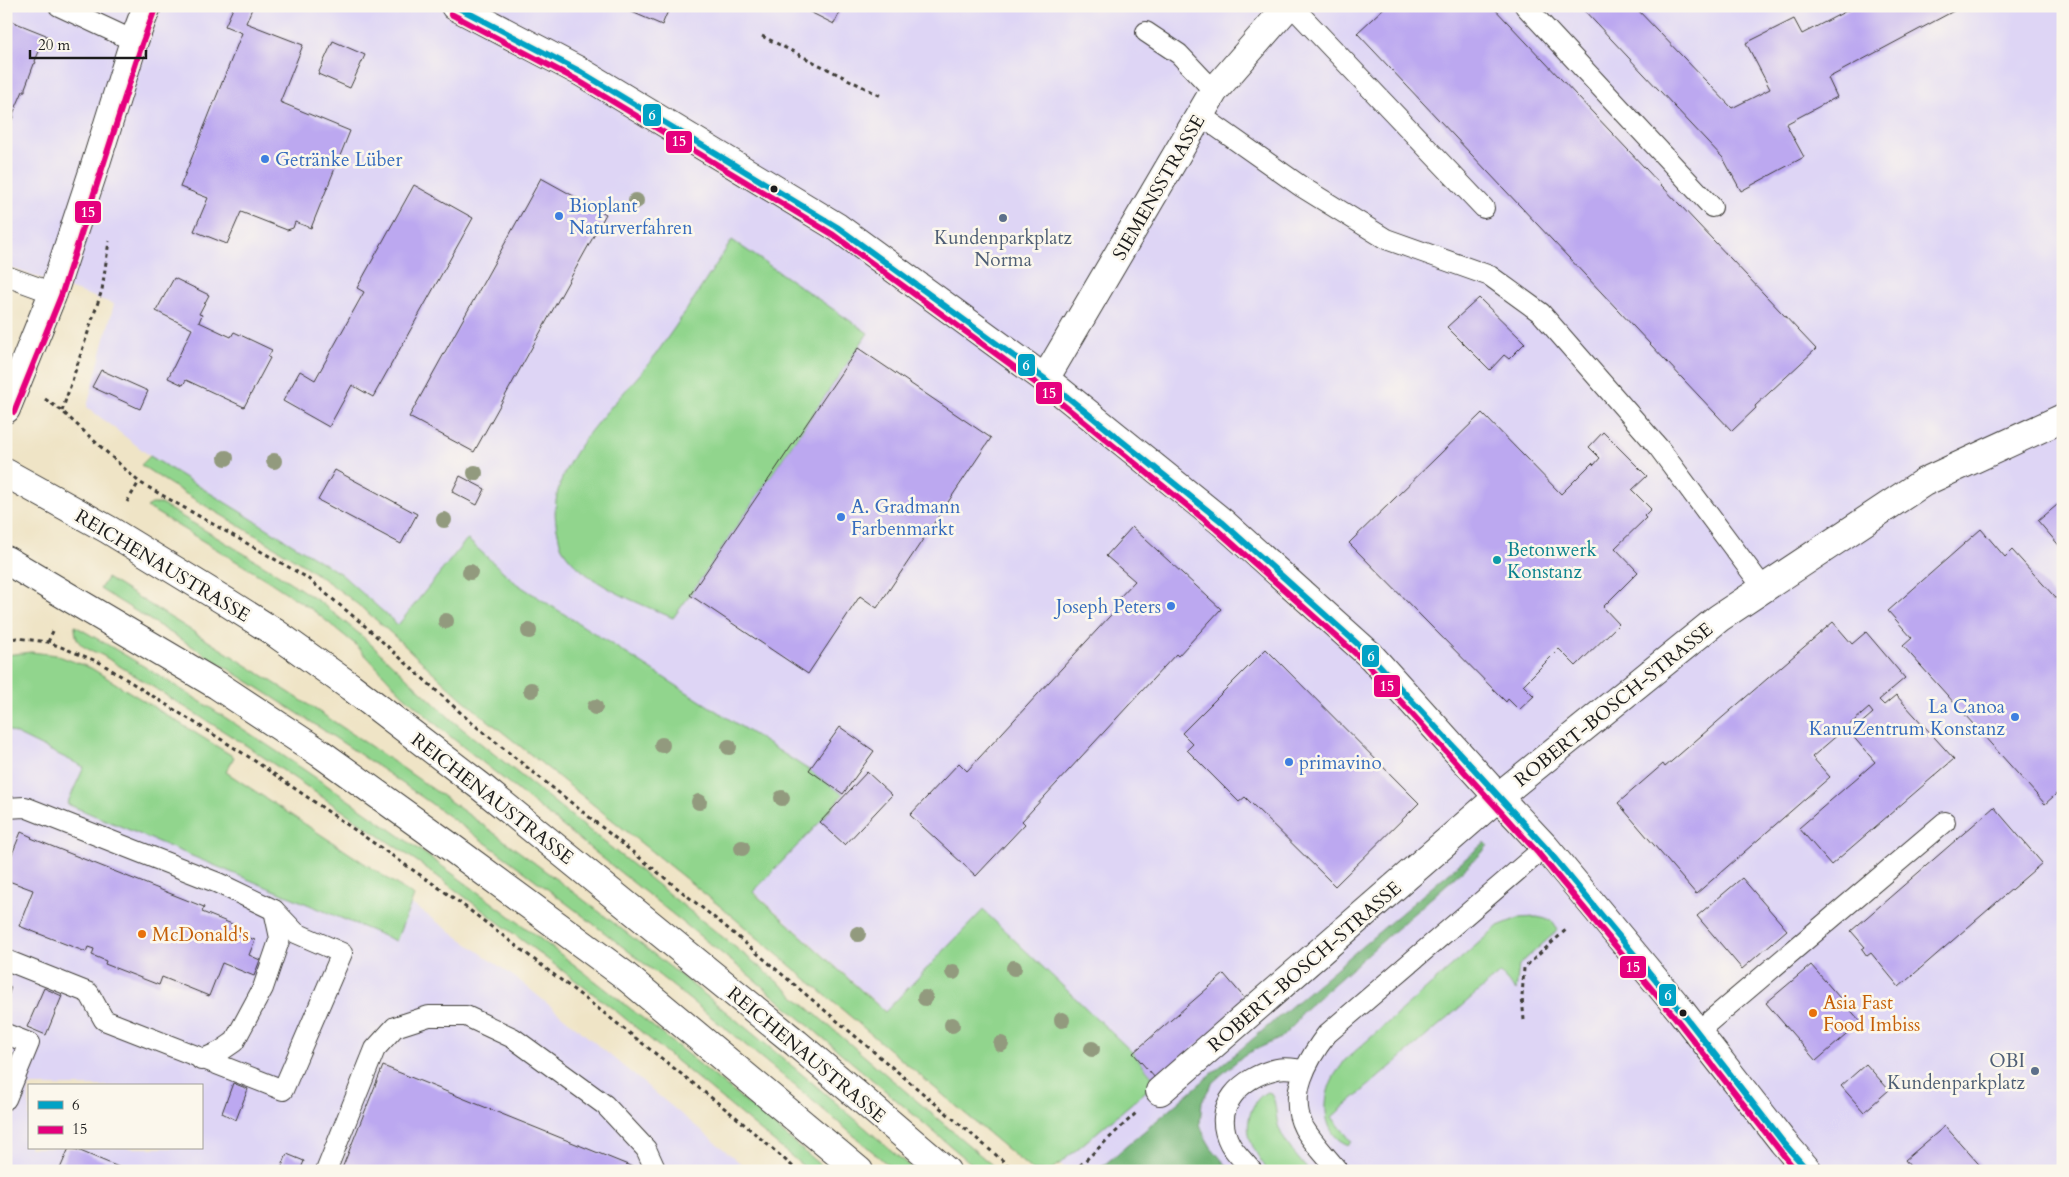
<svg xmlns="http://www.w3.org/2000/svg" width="2069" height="1177" font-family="Cardo,serif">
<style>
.built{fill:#ded5f5;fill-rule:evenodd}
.green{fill:#91d58d;stroke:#567854}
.forest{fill:#74b678;stroke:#48694a}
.building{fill:#bca8f0}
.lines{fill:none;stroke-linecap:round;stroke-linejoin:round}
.lane-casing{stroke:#3c3a36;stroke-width:22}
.street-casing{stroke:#3c3a36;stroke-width:30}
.primary-casing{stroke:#3c3a36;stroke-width:30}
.path{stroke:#3c3a36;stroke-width:3;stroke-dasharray:4 4;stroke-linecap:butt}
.lane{stroke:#fff;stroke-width:20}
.street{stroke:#fff;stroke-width:28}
.primary{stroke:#fff;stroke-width:28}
.bus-1-casing{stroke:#fbf7ec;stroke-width:10}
.bus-2-casing{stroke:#fbf7ec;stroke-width:10}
.bus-1{stroke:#01a2c5;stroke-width:6}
.bus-2{stroke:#e5007d;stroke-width:6}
.tree{fill:#929a7e}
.shop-dot{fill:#3f7fe0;stroke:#fbf7ec;stroke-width:2}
.bus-dot{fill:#1c1c1c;stroke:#fbf7ec;stroke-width:2}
.service-dot{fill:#5c6f8a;stroke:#fbf7ec;stroke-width:2}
.culture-dot{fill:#0f9aa8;stroke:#fbf7ec;stroke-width:2}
.food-dot{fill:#e8710a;stroke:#fbf7ec;stroke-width:2}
.labels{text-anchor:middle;stroke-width:5;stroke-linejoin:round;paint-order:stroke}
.shop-label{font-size:19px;fill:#366cbe;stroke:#fbf7ec;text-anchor:start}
.street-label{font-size:19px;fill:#1c1c1c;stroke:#fbf7ec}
.service-label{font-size:19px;fill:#4e5e75;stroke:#fbf7ec}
.culture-label{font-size:19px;fill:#0d838f;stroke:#fbf7ec;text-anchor:start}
.food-label{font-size:19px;fill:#c56008;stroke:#fbf7ec;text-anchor:start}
.line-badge{stroke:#fbf7ec;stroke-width:2}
.badge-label{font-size:14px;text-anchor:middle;font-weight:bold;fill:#fff}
</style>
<rect width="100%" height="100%" fill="#fbf7ec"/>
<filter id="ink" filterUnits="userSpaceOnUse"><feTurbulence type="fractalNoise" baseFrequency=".02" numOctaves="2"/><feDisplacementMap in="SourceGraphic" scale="10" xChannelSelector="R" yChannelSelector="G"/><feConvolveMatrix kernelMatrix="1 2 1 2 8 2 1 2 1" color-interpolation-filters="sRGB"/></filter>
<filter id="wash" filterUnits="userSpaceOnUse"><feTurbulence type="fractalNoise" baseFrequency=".0096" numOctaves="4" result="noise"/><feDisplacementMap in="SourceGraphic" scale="20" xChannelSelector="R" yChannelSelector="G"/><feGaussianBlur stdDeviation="1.12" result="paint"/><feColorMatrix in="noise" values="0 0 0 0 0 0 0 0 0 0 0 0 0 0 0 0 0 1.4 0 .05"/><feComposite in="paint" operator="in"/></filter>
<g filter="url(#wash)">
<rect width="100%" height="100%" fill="#efe4c6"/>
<g class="built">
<polygon points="6,6 2063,6 2063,1171 1068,1171 886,1012 753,891 398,625 341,574 150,456 87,407 114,304 6,266"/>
<path d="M6,662L226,772L520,981L750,1171H6ZM29,1086H201V1148H29Z"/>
</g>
<g class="green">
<path d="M732,240L868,333L690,595L673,618C637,602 583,583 562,548C560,544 559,538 558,533C539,465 620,404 656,354C683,317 707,278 732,240Z"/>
<path d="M150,456L341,574L398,625L467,539L517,584L809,770L843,794L820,822L753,892L885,1012L983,910L1133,1053L1157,1082L1051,1171H1033L721,907L480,714C428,671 383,620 328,582C268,539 202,507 141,465Z"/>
<polygon points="152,504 161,504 273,571 320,602 362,636 454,722 760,967 999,1171 980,1171 750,976 446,733 402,694 355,644 314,611 267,580 147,507"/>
<path d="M107,578C218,647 330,716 437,792C603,910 762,1037 915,1171H895C745,1041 590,917 429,802C322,726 211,658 100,589Z"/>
<path d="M75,626C162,675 246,730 328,786C501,904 667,1033 827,1171H809L616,1011L421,864L247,746L102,655C86,648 75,647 75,626Z"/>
<polygon points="31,652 56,655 91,668 234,757 226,772 414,896 396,941 67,804 84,767 6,729 6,655"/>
<path d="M1537,917L1551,920L1558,930L1519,965L1516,991L1500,973L1332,1117L1352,1142L1349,1145C1322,1136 1322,1101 1332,1080C1335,1073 1341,1067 1345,1060L1498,926L1518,918Z"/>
<path d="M1267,1092L1271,1093C1277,1102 1275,1117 1279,1128C1285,1144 1298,1158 1309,1171H1268C1254,1151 1242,1134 1252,1109C1255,1102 1260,1095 1267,1092Z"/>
</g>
<polygon class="forest" points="1485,842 1488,845 1481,854 1301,1013 1296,1023 1281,1038 1244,1055 1213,1082 1202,1101 1200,1124 1204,1135 1211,1147 1231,1171 1097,1171"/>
<g id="blocks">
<g class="building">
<polygon points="234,6 253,6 246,23 303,45 280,102 350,131 311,228 295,222 293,228 287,230 241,212 227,244 194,231 208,198 180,187 242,33 225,26"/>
<polygon points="618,6 670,6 662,25"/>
<polygon points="798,6 843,6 834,24"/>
<polygon points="1386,6 1492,6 1816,349 1755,406 1756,408 1732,431 1357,33"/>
<polygon points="1580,6 1634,6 1732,108 1770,89 1746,43 1794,19 1802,34 1856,6 1963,6 1828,78 1837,97 1786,124 1804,157 1741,191 1723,158"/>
<polygon points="6,19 46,35 47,37 45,37 35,61 36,63 34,64 25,88 25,91 23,91 13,114 14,118 12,119 6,132"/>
<polygon points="333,41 365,55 350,88 318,74"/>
<polygon points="541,178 606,214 474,452 409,417"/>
<polygon points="414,185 473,218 373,397 352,385 329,427 283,401 300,371 315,380 364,292 357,288"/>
<polygon points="174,278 209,295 199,314 202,315 199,322 231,337 234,332 272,350 268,357 270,358 244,407 186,380 183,385 168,378 192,329 156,311"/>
<polygon points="1479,298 1525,343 1509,359 1504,355 1490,370 1447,327"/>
<polygon points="858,348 991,438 877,608 860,596 808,674 690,595"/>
<polygon points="101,370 148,391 140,409 92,387"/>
<polygon points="1482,413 1561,494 1592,463 1594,465 1600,458 1589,447 1603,432 1647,476 1632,490 1651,509 1644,516 1646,518 1615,548 1638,572 1603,607 1619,624 1576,666 1559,649 1523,685 1534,696 1519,710 1508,699 1506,702 1349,543"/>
<polygon points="335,470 417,514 401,544 318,500"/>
<polygon points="460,476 485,489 477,505 452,492"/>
<polygon points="2063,500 2063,550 2038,521"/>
<polygon points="1132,527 1221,609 1178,656 1176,654 1057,783 1022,821 1025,824 976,876 910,815 959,763 967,771 1121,604 1117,600 1135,581 1106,556"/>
<polygon points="1981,529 2005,557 2012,550 2063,606 2063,788 2045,804 1903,646 1912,638 1888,611"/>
<polygon points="1833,622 1852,644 1866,632 1905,678 1879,700 1884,705 1896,695 1954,759 1831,865 1799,828 1875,762 1850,733 1873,713 1869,708 1812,757 1830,777 1696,894 1618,803 1663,764 1665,767"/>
<polygon points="1266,649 1419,803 1335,886 1245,797 1239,802 1187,750 1193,744 1182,733"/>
<polygon points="840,727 874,751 843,794 809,770"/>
<polygon points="867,772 892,795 845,845 820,822"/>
<polygon points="1994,807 2042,863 1899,987 1871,953 1867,956 1862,949 1865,947 1851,931"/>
<polygon points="21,832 32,837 31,838 204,907 202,912 237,926 234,932 255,940 249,955 260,960 254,976 222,963 209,996 162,977 159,985 105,964 106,961 92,955 94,949 88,947 86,952 19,926 33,890 6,880 6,869"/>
<polygon points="1742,878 1787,930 1742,969 1697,916"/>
<polygon points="1811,965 1861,1022 1816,1061 1766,1003"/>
<polygon points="1224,974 1247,1001 1156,1079 1133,1053"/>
<polygon points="6,985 11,987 7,1000 6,1000"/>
<polygon points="44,988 62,996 46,1035 27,1027"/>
<polygon points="1866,1064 1889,1090 1864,1112 1841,1086"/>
<polygon points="383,1066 628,1165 632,1167 630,1171 341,1171"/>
<polygon points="233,1083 248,1089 236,1120 222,1113"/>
<polygon points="1945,1126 1985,1171 1914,1171 1905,1160"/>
<polygon points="69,1148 73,1148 128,1171 59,1171"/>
<polygon points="287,1154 304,1161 300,1171 280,1171"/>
</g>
</g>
</g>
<g filter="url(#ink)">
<use href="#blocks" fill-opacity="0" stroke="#3c3a36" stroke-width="1"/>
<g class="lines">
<defs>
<g id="lane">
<polyline points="59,6 134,41"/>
<polyline points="1292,6 1484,208"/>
<polyline points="1525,6 1712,207"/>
<polyline points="1146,32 1179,54 1214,91"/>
<polyline points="1200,115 1302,187 1386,239 1490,276 1541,313 1659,448 1764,589"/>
<polyline points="6,276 53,293"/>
<polyline points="6,808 25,807 218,883 274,910 296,933 342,953 283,1090 104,1020 89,993 6,960"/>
<polyline points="1697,1032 1945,822"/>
<polyline points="6,1034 29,1043 6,1099"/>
<polyline points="201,1060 221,1051 234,1042 263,988 280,938 274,910"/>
<polyline points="326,1171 375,1049 395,1027 429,1016 466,1016 513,1038 605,1105 646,1149 656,1171"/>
<path d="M1252,1171C1245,1162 1235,1153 1230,1144C1210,1106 1242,1077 1277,1069C1285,1067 1295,1069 1304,1070"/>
<path d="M1338,1171C1327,1157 1313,1143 1304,1128C1287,1095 1307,1060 1327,1034L1545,847"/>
</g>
<g id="street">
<polyline points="455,6 581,72 837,227 1045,379 1222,522 1371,656 1498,797 1545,847 1681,1011 1783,1142 1808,1171"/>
<polyline points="1045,379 1214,91 1288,6"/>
<polyline points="6,409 53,293 94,169 134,41 147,6"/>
<polyline points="1160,1091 1498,797 1719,618 1924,482 2063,418"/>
</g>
<g id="primary">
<polyline points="6,473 109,530 225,601 274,632 351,687 480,786 796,1043 946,1171"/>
<polyline points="6,560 217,685 320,753 448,845 623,974 859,1171"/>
</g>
</defs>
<use href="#lane" class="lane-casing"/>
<use href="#street" class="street-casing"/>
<use href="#primary" class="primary-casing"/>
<g class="path">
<polyline points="762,36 883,97"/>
<polyline points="45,399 62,411 139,482 306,577 365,626 472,723 726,927 1015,1171"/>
<polyline points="62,411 102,290 109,241"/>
<polyline points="127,502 139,482"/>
<polyline points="6,640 17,638 48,642 99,662 252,759 455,899 604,1013 737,1118 798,1171"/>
<polyline points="48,642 54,629"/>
<polyline points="1524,1020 1522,997 1524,968 1568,928"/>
<polyline points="1074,1171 1136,1113"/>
</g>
<use href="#lane" class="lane"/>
<use href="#street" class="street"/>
<use href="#primary" class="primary"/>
<defs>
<polyline id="bus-1" points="455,6 581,72 837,227 1045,379 1222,522 1371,656 1545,847 1681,1011 1783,1142 1808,1171"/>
<g id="bus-2">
<polyline points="451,14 577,80 832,234 1040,386 1216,529 1365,662 1538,853 1674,1016 1796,1171"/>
<polyline points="14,412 61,296 142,44 155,9"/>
</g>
</defs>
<use href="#bus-1" class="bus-1-casing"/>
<use href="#bus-2" class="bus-2-casing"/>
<use href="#bus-1" class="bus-1"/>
<use href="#bus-2" class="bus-2"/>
</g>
<g class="tree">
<circle cx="636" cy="201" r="8"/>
<circle cx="226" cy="458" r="8"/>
<circle cx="274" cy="461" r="8"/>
<circle cx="475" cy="473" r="8"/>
<circle cx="444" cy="520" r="8"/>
<circle cx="470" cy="572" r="8"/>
<circle cx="446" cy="621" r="8"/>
<circle cx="529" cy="631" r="8"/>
<circle cx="531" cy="690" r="8"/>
<circle cx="595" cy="707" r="8"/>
<circle cx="662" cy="745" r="8"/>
<circle cx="729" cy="747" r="8"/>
<circle cx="782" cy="798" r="8"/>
<circle cx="699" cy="802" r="8"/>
<circle cx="742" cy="848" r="8"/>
<circle cx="858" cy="934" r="8"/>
<circle cx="1014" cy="968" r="8"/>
<circle cx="953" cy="972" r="8"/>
<circle cx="925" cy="998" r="8"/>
<circle cx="1062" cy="1020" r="8"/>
<circle cx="952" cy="1025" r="8"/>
<circle cx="1001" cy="1044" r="8"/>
<circle cx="1092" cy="1049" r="8"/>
</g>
</g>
<g class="shop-dot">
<circle cx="265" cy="159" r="5"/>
<circle cx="559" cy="216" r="5"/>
<circle cx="841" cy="517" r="5"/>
<circle cx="1171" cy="606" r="5"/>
<circle cx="2015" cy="717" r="5"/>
<circle cx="1289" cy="762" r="5"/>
</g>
<g class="bus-dot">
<circle cx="774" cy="189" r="4.5"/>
<circle cx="1683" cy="1013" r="4.5"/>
</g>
<g class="service-dot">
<circle cx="1003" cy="218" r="5"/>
<circle cx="2035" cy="1071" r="5"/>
</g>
<circle class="culture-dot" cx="1497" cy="560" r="5"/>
<g class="food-dot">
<circle cx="142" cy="934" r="5"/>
<circle cx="1813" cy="1013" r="5"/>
</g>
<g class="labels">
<g class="shop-label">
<text x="275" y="166">Getränke Lüber</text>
<text x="569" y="212">Bioplant<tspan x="569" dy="22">Naturverfahren</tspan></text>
<text x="851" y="513">A. Gradmann<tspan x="851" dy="22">Farbenmarkt</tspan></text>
<text x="1161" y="613" text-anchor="end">Joseph Peters</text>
<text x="2005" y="713" text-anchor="end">La Canoa<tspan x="2005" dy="22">KanuZentrum Konstanz</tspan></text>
<text x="1299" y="769">primavino</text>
</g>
<g class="street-label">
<text transform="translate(1158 187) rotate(-60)" y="7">SIEMENSSTRASSE</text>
<text transform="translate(163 565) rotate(31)" y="7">REICHENAUSTRASSE</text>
<text transform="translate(1613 704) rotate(-39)" y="7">ROBERT-BOSCH-STRASSE</text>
<text transform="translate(493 798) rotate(38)" y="7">REICHENAUSTRASSE</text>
<text transform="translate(1304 966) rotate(-41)" y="7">ROBERT-BOSCH-STRASSE</text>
<text transform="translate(807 1054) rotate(40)" y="7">REICHENAUSTRASSE</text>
</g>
<g class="service-label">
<text x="1003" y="244">Kundenparkplatz<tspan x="1003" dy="22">Norma</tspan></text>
<text x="2025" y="1067" text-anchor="end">OBI<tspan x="2025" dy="22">Kundenparkplatz</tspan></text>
</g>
<g class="culture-label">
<text x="1507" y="556">Betonwerk<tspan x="1507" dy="22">Konstanz</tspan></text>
</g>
<g class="food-label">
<text x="152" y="941">McDonald's</text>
<text x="1823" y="1009">Asia Fast<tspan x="1823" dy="22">Food Imbiss</tspan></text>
</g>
</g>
<g class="line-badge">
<rect x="642" y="103" width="20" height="24" rx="5" fill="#01a2c5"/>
<rect x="665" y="130" width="28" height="24" rx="5" fill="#e5007d"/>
<rect x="74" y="200" width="28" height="24" rx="5" fill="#e5007d"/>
<rect x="1017" y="353" width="19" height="24" rx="5" fill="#01a2c5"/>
<rect x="1035" y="381" width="28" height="24" rx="5" fill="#e5007d"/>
<rect x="1361" y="644" width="19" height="24" rx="5" fill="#01a2c5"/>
<rect x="1373" y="674" width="28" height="24" rx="5" fill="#e5007d"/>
<rect x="1619" y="955" width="28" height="24" rx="5" fill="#e5007d"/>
<rect x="1658" y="983" width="19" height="24" rx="5" fill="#01a2c5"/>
</g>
<g class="badge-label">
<text x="652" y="120">6</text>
<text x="679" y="146">15</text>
<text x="88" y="217">15</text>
<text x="1026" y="370">6</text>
<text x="1049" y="398">15</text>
<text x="1371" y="661">6</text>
<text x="1387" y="691">15</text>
<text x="1633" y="972">15</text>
<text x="1668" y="1000">6</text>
</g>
<rect width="2069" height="1177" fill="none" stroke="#fbf7ec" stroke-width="25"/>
<rect x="28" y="1084" width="175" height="65" fill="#fbf7ec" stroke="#a29f99"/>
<rect x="38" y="1101" width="25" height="8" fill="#01a2c5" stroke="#a29f99"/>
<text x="72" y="1110" font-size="15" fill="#1c1c1c">6</text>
<rect x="38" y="1126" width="25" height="8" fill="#e5007d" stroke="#a29f99"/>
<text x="72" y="1134" font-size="15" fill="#1c1c1c">15</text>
<path d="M30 50v8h116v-8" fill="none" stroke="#1c1c1c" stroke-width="2.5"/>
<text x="38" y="50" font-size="15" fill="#1c1c1c" stroke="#fbf7ec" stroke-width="4" paint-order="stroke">20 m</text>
</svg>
